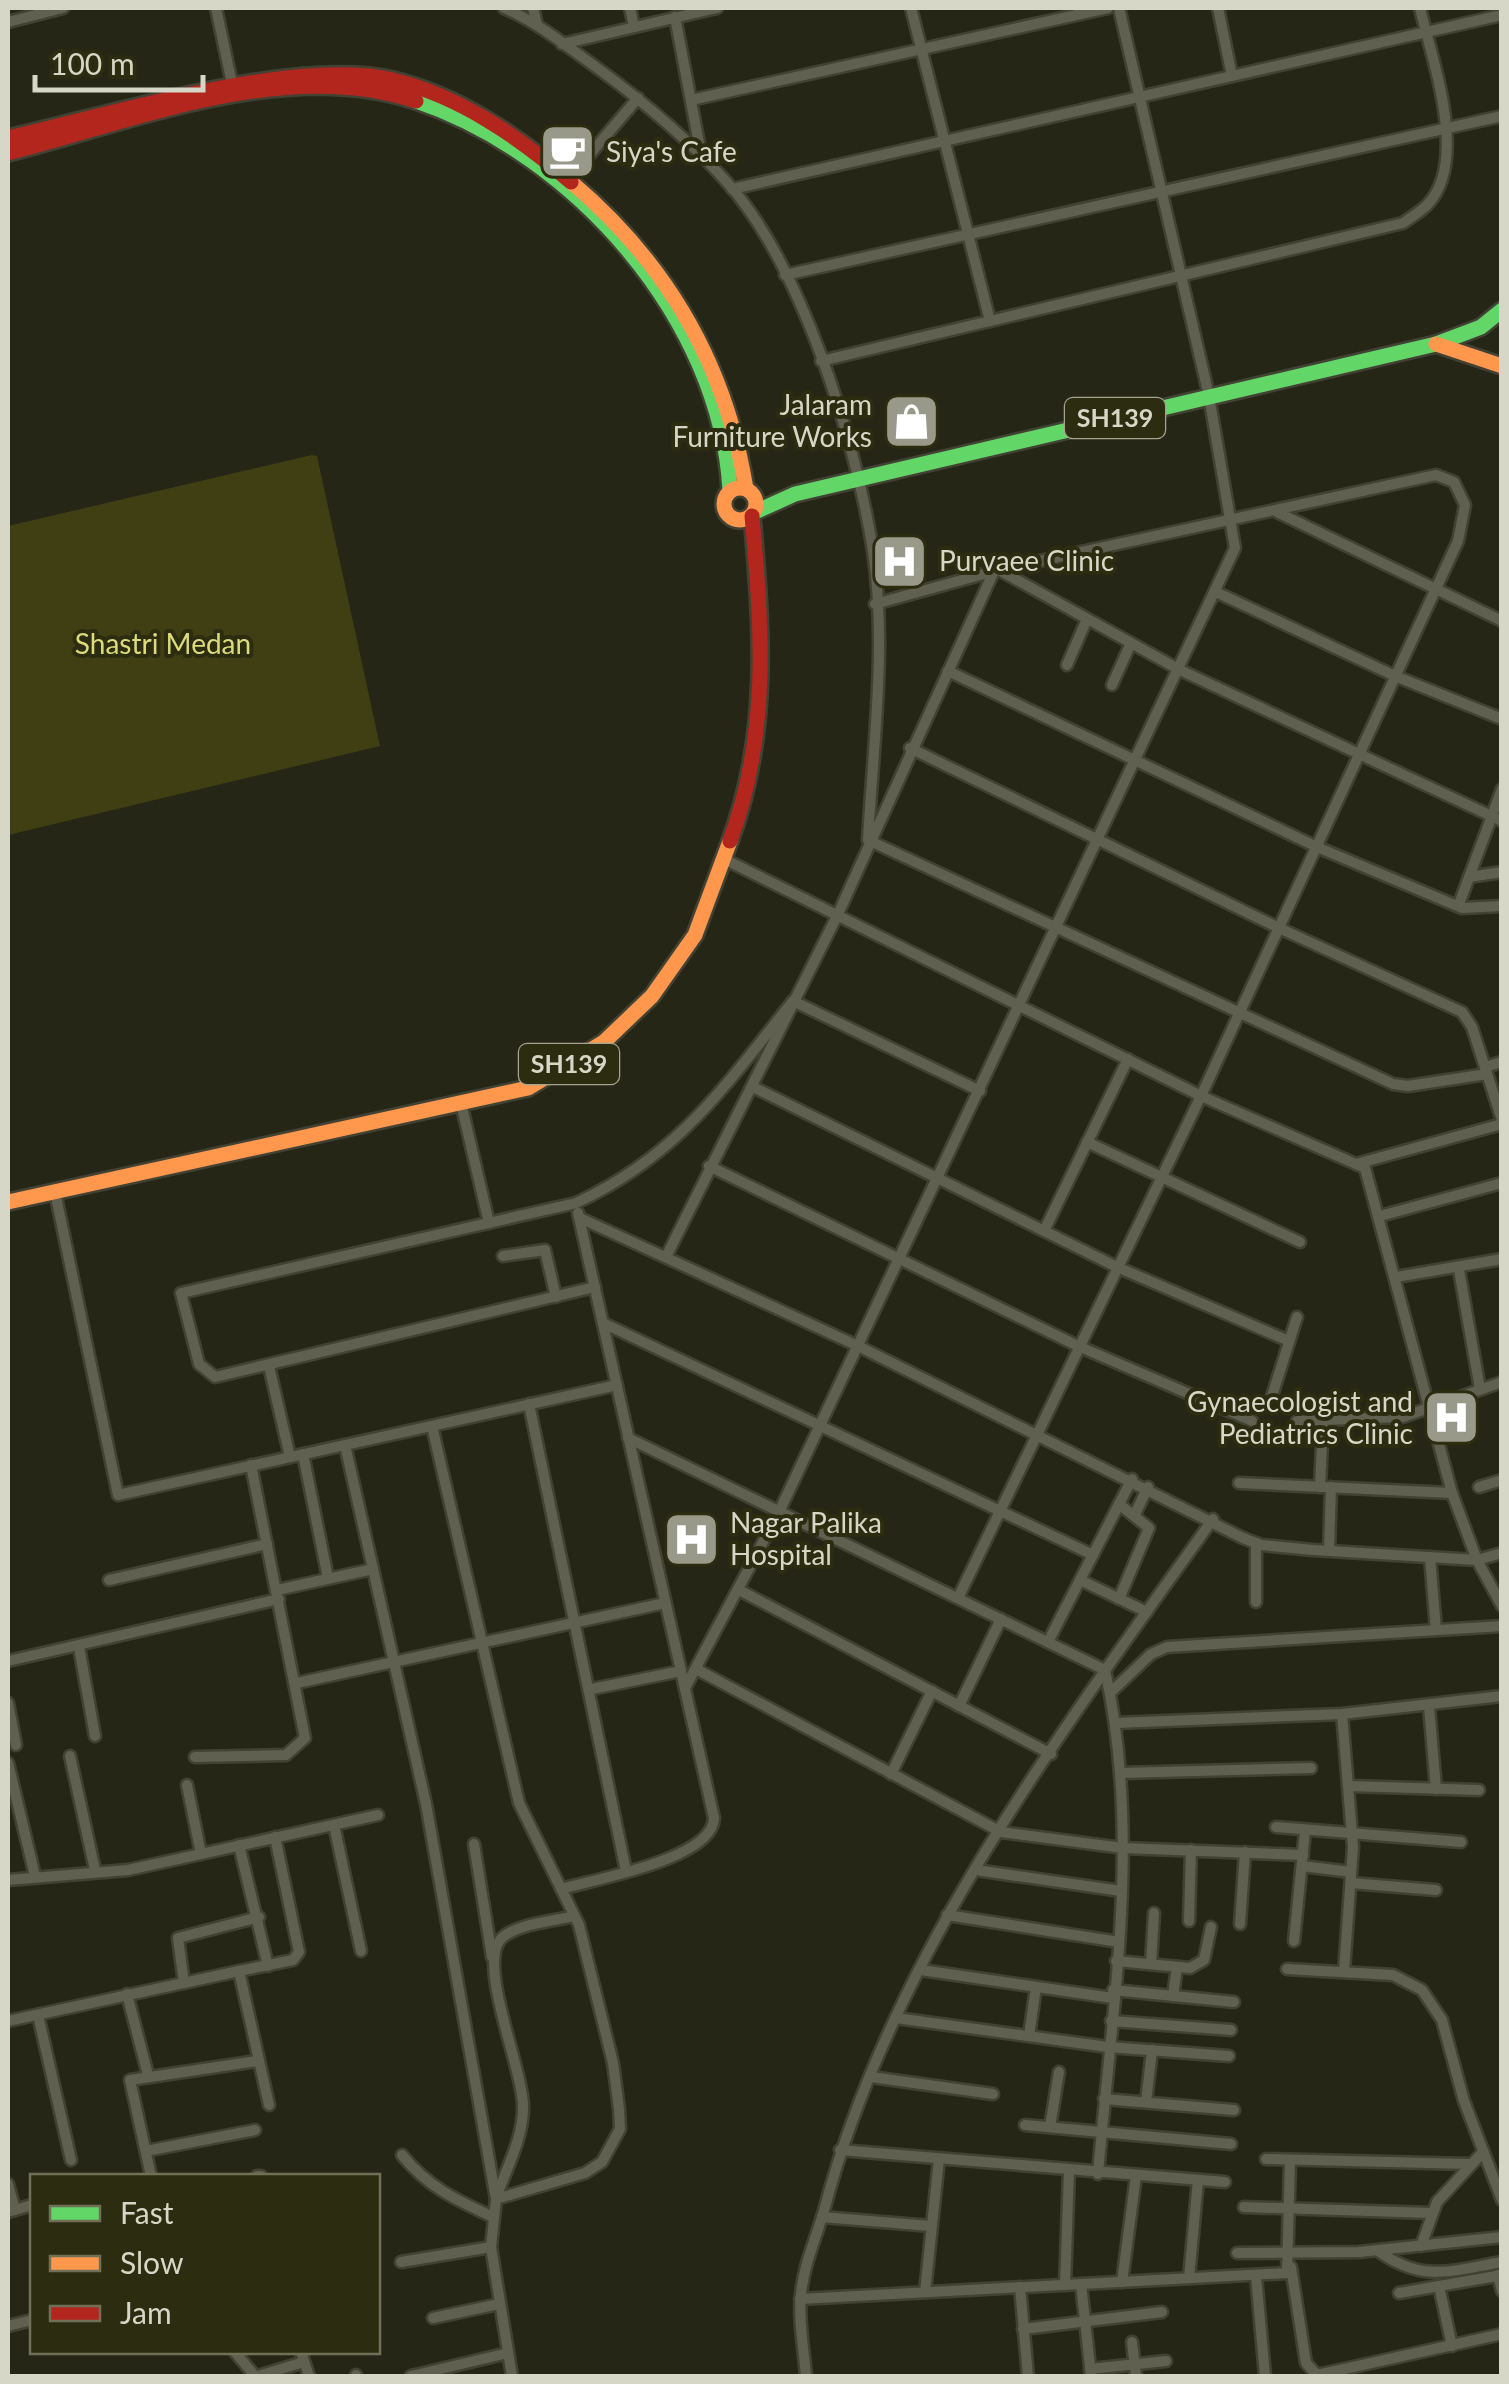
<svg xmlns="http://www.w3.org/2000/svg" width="1509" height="2384" font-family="Lato,sans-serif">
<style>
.green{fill:#403f13}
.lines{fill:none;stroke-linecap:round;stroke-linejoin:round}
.street-casing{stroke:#414134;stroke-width:15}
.fast-casing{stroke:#414134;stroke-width:20}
.slow-casing{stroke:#414134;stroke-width:20}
.jam-casing{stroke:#414134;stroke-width:20}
.street{stroke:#606050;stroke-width:10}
.fast{stroke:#63d668;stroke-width:15}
.slow{stroke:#ff974d;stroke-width:15}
.jam{stroke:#b3261e;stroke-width:15}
.labels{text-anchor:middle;stroke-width:8;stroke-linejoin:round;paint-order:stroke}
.shield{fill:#2c2c10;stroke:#a4a490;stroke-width:2.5}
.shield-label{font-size:25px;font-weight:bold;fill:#d7d7c7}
.poi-label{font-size:28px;fill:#d7d7c7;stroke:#2c2c10;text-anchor:start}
.park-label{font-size:28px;fill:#dcdb7c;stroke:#2c2c10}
</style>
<rect width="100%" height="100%" fill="#262616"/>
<polygon class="green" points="312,455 317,456 380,746 8,835 8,526"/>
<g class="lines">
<defs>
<g id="street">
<polyline points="216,8 234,93"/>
<path d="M504,8C539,23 569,48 600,70C645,103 687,138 725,180C801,263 856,441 873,551C887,645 873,746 868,840L1393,1084L1408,1086L1487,1074"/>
<polyline points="533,8 537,25"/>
<polyline points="630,8 634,27"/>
<polyline points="911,8 990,321"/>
<polyline points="1218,8 1232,76"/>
<polyline points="675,17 701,154"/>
<polyline points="8,22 63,8"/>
<polyline points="562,44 717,8"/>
<polyline points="691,100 1108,8"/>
<polyline points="567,181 638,98"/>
<polyline points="732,189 1502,15"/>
<polyline points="785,275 1502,116"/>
<path d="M821,361L1403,223C1411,217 1422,211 1428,204C1469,160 1432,60 1420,8"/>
<polyline points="1277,512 1502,621"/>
<polyline points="999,570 1180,670 1502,821"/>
<polyline points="1218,593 1395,676 1502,719"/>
<polyline points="875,604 998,570 1436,475 1454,482 1465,505 1458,541 1201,1096 958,1598"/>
<polyline points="1067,665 1087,619"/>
<polyline points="948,671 1317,847 1462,908 1502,906"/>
<polyline points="1112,685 1131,643"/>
<polyline points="910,748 1279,928 1462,1012 1472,1027 1502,1120"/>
<polyline points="726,860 1201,1096 1365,1168 1452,1493 1477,1560 1502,1606"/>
<polyline points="1469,877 1502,872"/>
<polyline points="1459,904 1502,789"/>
<polyline points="1485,1067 1502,1062"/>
<polyline points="753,1087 1117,1267 1289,1341"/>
<polyline points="461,1103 489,1223"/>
<polyline points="1087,1142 1300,1242"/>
<polyline points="1356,1164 1502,1124"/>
<polyline points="709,1166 1078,1346 1252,1421"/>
<polyline points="55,1192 118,1495 617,1385"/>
<polyline points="1380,1216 1502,1183"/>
<polyline points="580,1218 858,1346 1243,1538 1261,1545 1313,1550 1477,1560 1502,1553"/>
<polyline points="1044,1231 1128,1059"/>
<polyline points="503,1256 545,1250 556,1297"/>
<polyline points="666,1257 838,914 994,571"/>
<polyline points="1459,1270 1480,1389"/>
<polyline points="1396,1277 1502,1259"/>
<path d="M595,1287L215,1377L199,1364L181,1293L576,1203C678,1156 725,1086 793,1001L980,1091"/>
<polyline points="603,1323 1093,1555"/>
<polyline points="269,1366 290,1457"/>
<polyline points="1272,1396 1297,1317"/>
<polyline points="529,1404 626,1871"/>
<polyline points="1297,1421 1403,1417 1502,1382"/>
<polyline points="432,1426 519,1803 579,1925 613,2063 619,2109 620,2129 602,2162 585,2173 496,2199 491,2247 512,2376"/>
<polyline points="628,1438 1105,1670"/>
<polyline points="345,1445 426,1804 496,2199"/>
<polyline points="303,1454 328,1578"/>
<polyline points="1239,1483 1452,1493"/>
<polyline points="1320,1487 1323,1421"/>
<polyline points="1479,1487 1502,1480"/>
<polyline points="1135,1514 1148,1487"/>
<polyline points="1329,1550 1331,1487"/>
<polyline points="1430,1557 1436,1630"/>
<polyline points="109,1580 267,1544"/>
<polyline points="1080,1580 1147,1612"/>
<polyline points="277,1590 373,1569"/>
<polyline points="739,1590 1051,1754"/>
<polyline points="1119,1599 1149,1528 1119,1504"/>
<polyline points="1256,1602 1256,1543"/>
<polyline points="1048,1642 1132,1479"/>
<polyline points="79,1647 95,1736"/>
<polyline points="8,1661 279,1599"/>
<polyline points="696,1669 1001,1832 1123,1848 1303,1855"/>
<polyline points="297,1683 665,1603"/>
<polyline points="685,1688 779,1512 1235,548 1209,396 1119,8"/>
<polyline points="592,1689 681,1671"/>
<polyline points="1110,1693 1151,1654 1167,1647 1502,1626"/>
<polyline points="8,1703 16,1745"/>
<polyline points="959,1706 1001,1619"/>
<polyline points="1429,1706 1436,1789"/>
<polyline points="1342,1714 1353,1847 1344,1971"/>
<polyline points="1116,1723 1342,1714 1502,1696"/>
<polyline points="70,1756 95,1870"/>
<polyline points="195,1757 286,1755 305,1738 251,1465"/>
<polyline points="8,1763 35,1876"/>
<polyline points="1120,1773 1311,1768"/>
<polyline points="891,1774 932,1691"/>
<polyline points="187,1785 201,1854"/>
<polyline points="1349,1786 1479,1790"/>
<polyline points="334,1825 361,1951"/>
<polyline points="1276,1827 1461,1842"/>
<polyline points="474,1844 492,1957"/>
<polyline points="239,1845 268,1966"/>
<polyline points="1302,1866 1351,1872"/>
<polyline points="976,1870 1121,1891"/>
<polyline points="8,1880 128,1870 378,1815"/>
<polyline points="1351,1883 1436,1890"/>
<path d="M561,1889C596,1879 713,1859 714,1818L578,1213"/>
<polyline points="947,1915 1119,1942"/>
<polyline points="1189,1921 1191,1850"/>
<polyline points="1240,1924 1245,1852"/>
<polyline points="1294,1941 1305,1831"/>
<polyline points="1116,1961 1190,1968 1204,1960 1211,1927"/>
<polyline points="1151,1964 1154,1913"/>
<polyline points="1287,1969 1393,1975 1422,1990 1442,2020 1464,2101 1502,2200"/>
<polyline points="921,1970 1113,1998"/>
<polyline points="239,1971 293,1960 299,1952 275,1837"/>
<polyline points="184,1983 178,1938 259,1917"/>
<polyline points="1113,1990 1234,2002"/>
<polyline points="127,1994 148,2075"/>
<polyline points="1173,1996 1177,1967"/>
<polyline points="38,2015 71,2160"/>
<polyline points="896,2018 1108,2047 1229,2056"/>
<polyline points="8,2021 239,1971 269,2105"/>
<polyline points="1111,2021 1231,2030"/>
<polyline points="1029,2036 1036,1987"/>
<polyline points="871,2077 993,2094"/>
<polyline points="1104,2099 1234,2110"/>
<polyline points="1146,2102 1152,2050"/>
<polyline points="1025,2125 1231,2144"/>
<polyline points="1050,2127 1059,2072"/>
<polyline points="840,2150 1225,2182"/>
<polyline points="146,2151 255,2130"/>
<path d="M402,2155C427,2186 454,2199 491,2216"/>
<polyline points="1266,2159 1469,2164"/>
<path d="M1098,2174C1112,2008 1142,1835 1105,1670"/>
<polyline points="151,2176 130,2080 257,2061"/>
<polyline points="257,2176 261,2176"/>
<polyline points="8,2184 15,2210"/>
<path d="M496,2198C506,2169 523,2139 523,2108C524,2071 478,1968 500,1940C513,1924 555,1921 574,1916"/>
<polyline points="1244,2207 1431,2213"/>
<polyline points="8,2212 32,2205"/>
<polyline points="822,2217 931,2226"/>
<polyline points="1421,2246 1437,2202 1483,2152"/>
<path d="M1378,2251C1423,2283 1450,2271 1502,2262"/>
<polyline points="1237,2253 1359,2252 1502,2237"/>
<polyline points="401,2262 491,2247"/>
<polyline points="1291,2267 1306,2363 1317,2375 1502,2334"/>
<polyline points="1498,2275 1502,2291"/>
<polyline points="1256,2276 1265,2376"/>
<polyline points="1189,2278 1198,2180"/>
<polyline points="1122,2282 1136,2176"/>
<polyline points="1081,2284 1091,2376"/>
<polyline points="1065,2285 1069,2171"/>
<polyline points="1439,2286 1452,2346"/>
<polyline points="1020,2287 1028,2376"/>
<polyline points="925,2292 939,2159"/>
<polyline points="1399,2293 1502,2275"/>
<polyline points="800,2299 1287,2273 1290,2160"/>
<polyline points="433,2318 499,2304"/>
<polyline points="8,2326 32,2320"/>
<polyline points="1023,2329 1162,2312"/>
<polyline points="1132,2342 1136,2376"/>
<polyline points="235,2352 255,2376"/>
<polyline points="301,2352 309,2376"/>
<polyline points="1090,2369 1166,2361"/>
<polyline points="356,2375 356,2376"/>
<polyline points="258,2376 304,2362"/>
<polyline points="411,2376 508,2353"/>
<path d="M806,2376C804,2350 798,2320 801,2294C804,2263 817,2236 825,2207C892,1955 1064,1728 1213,1519"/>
</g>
<g id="fast">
<path d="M416,101C576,155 721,320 730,491"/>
<polyline points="755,512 795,494 1436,344 1481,327 1502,310"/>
</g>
<g id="slow">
<path d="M571,182C667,263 726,365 746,489"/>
<polyline points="1436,344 1502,366"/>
<circle cx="740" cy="504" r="16"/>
<polyline points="8,1202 528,1088 604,1042 652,996 695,935 730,841"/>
</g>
<g id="jam">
<path d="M8,138C110,115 294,57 393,80C460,96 520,138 571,182"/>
<path d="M8,153C135,121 286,57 416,101"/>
<path d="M730,841C770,733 762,629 752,516"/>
</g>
</defs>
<use href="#street" class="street-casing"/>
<use href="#fast" class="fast-casing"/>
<use href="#slow" class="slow-casing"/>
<use href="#jam" class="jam-casing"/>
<use href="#street" class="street"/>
<use href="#fast" class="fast"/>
<use href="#slow" class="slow"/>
<use href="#jam" class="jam"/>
</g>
<defs>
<symbol id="cafe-square" viewBox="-11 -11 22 22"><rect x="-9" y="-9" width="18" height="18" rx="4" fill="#999989" stroke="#2c2c10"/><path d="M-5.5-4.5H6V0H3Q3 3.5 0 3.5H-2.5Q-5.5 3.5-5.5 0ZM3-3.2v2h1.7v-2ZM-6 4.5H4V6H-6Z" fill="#fff"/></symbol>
<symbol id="shop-square" viewBox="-11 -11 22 22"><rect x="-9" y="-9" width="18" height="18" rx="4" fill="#999989" stroke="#2c2c10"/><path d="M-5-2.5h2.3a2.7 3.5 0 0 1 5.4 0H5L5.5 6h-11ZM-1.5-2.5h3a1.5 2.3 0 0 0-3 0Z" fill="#fff"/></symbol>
<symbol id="hospital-square" viewBox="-11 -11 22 22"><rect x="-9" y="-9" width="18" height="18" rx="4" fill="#999989" stroke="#2c2c10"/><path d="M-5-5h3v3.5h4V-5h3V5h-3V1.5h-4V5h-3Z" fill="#fff"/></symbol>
</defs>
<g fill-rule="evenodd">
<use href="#cafe-square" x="536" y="120" width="63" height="63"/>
<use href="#shop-square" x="880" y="390" width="63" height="63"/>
<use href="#hospital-square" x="868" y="530" width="63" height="63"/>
<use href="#hospital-square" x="1420" y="1386" width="63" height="63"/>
<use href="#hospital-square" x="660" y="1508" width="63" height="63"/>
</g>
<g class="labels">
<g class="shield">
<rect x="1065" y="398" width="100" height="40" rx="8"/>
<rect x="519" y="1044" width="100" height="40" rx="8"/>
</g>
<g class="shield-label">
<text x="1115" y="427">SH139</text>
<text x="569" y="1073">SH139</text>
</g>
<g class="poi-label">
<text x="606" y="162">Siya's Cafe</text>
<text x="872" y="415" text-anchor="end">Jalaram<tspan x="872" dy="32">Furniture Works</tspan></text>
<text x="939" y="571">Purvaee Clinic</text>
<text x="1413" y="1412" text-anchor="end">Gynaecologist and<tspan x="1413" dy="32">Pediatrics Clinic</tspan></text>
<text x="730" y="1533">Nagar Palika<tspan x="730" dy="32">Hospital</tspan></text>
</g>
<g class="park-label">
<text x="163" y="654">Shastri Medan</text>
</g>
</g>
<rect width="1509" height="2384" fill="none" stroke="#d7d7c7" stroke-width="20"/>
<rect x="30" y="2174" width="350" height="180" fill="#2c2c10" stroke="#707059" stroke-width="2.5"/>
<rect x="50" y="2206" width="50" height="15" fill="#63d668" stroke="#707059" stroke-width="2.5"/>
<text x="120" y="2224" font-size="30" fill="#d7d7c7">Fast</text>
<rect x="50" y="2256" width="50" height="15" fill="#ff974d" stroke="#707059" stroke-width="2.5"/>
<text x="120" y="2274" font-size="30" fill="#d7d7c7">Slow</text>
<rect x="50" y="2306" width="50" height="15" fill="#b3261e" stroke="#707059" stroke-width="2.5"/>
<text x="120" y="2324" font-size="30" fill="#d7d7c7">Jam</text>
<path d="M35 75v15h168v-15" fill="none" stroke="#d7d7c7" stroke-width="5"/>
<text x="50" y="75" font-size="30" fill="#d7d7c7" stroke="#2c2c10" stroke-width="8" paint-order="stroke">100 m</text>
</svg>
